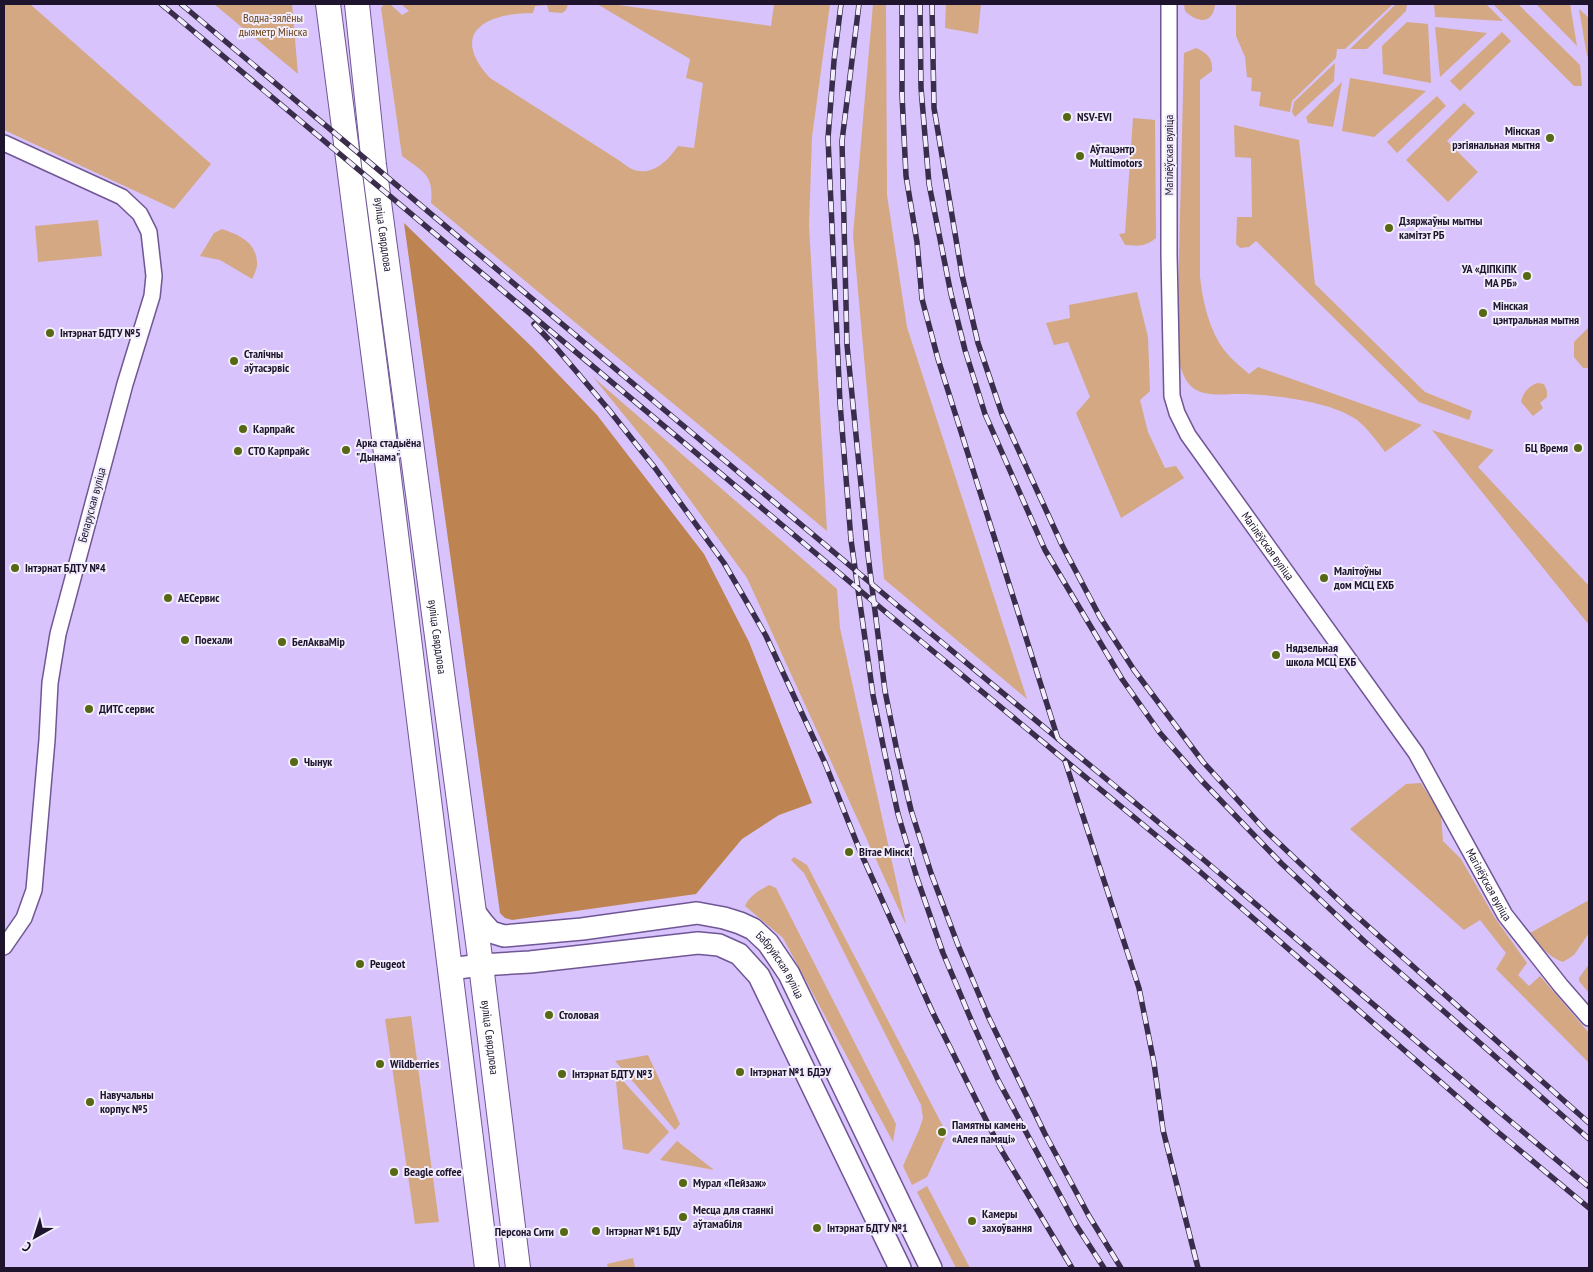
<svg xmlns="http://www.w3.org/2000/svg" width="1593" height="1272" font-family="'PT Sans Narrow',sans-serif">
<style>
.green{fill:#d4a882}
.forest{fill:#bd8350}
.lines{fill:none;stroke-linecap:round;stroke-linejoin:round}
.street-casing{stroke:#705695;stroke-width:18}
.secondary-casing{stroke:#705695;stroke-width:24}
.primary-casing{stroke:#705695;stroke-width:26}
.street{stroke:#fff;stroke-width:15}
.secondary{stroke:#fff;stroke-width:21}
.primary{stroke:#fff;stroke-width:24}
.rail-casing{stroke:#392d4b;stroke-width:5.5}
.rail{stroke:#f2edfc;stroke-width:4;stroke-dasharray:11;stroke-linecap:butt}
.poi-dot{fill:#566814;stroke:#f2edfc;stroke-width:2}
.labels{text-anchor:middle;stroke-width:4;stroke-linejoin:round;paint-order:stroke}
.park-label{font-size:12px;fill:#684019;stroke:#f2edfc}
.poi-label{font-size:12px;font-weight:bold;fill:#1e142d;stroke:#f2edfc;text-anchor:start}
.street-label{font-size:12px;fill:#1e142d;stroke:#f2edfc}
</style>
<rect width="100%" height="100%" fill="#d8c3fc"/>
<g class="green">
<polygon points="4,4 30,4 211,164 174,209 4,130"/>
<polygon points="214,4 292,4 298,74"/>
<path d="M384,4H390L402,15L409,11L401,4H568L566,10L562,13L549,12L547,5L535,6L533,13C487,13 448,32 490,78L620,161C624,164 629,168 634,170C654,176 668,160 678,146L694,148L703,83L686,78L690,59L597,4H611L771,26L774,4H830L812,137L809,226L827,531L431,203C434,174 423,172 402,156L381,8Z"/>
<polygon points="873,4 886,4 887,195 907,327 1027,699 884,579 853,235"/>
<polygon points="946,4 981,4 978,34 945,28"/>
<path d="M1184,4H1215C1213,25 1197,23 1185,11Z"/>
<polygon points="1236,4 1393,4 1345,49 1337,49 1336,58 1292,101 1290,112 1259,106 1261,92 1251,91 1252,78 1247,77 1245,57 1236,36"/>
<polygon points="1396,4 1407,4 1406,11 1367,49 1350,49"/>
<polygon points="1434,4 1486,4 1503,21 1435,17"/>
<polygon points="1493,4 1518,4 1580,65 1582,86 1574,86"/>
<polygon points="1536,4 1570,4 1577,46"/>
<polygon points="1579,9 1589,18 1589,58 1587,56"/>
<polygon points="1407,22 1428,24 1431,83 1383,74 1382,46"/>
<polygon points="1435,27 1487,33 1440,77"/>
<polygon points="1502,32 1511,41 1460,91 1450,81"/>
<path d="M1196,48C1207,53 1213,58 1212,71L1200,80V277C1203,303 1209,329 1224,350C1231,359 1241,367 1249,374L1258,367L1422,425L1385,452C1376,440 1368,429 1357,420C1331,401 1270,394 1238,394C1224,394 1205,397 1193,388C1179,376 1178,355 1177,338L1184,53Z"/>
<polygon points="1335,63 1334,81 1295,117 1292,112 1294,102"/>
<polygon points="1350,78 1426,91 1374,137 1342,131"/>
<polygon points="1342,82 1333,127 1308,123 1306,117"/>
<polygon points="1437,96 1446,106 1397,153 1387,142"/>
<polygon points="1464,103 1475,113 1447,141 1478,172 1448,202 1406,160"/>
<path d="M1133,118L1155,120L1156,238C1145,247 1139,246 1125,245L1119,234L1125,233Z"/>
<polygon points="1234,125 1299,140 1315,284 1425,392 1472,411 1469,420 1419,402 1256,241 1249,247 1240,248 1236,244 1237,217 1252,217 1251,158 1235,157"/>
<polygon points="98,220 102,256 38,262 35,226"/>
<path d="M222,229C239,235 257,242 257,264C257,269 254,275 252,279L220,260L200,256L214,233Z"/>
<polygon points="1137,292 1148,337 1150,391 1140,400 1148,432 1165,468 1176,466 1184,478 1121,518 1076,413 1090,397 1068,342 1054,345 1046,323 1070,318 1069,305"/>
<polygon points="1589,327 1589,368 1583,368 1574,357 1574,342"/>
<polygon points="593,377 837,589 840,628 906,925 747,578 663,463"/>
<path d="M1538,383L1544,384L1547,391V397L1540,403L1543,408L1533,416L1521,402C1523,393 1528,386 1538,383Z"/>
<polygon points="1432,430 1494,450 1478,467 1589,586 1589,625"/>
<polygon points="1421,783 1441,815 1443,841 1461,859 1495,918 1527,963 1518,975 1529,986 1540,976 1589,1033 1589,1063 1496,969 1506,953 1480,920 1464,930 1350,829 1406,784"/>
<polygon points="794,857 807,865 947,1134 927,1177 912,1185 903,1166 919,1130 923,1118 921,1105 804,873 791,860"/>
<path d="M769,885L776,888L896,1124L893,1142L783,938L745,906C749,896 760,890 769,885Z"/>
<path d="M1589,900V933L1574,955L1563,962C1548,957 1539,945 1530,933Z"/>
<polygon points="1589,964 1589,993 1579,981 1579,978"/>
<polygon points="411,1016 439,1222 415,1224 385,1019"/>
<polygon points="648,1055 680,1124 675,1130 615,1061"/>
<polygon points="615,1072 669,1132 648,1154 623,1149"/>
<polygon points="677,1141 714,1170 660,1160"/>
<polygon points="927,1186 970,1268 956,1268 917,1192"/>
<polygon points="633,1258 635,1268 608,1268 607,1264"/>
</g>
<polygon class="forest" points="404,223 533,348 597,415 704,554 749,642 812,803 779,815 742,839 696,894 512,920 505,918 500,913"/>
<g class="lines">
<defs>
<g id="street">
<path id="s1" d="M1169,4V255L1172,396L1177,413L1188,435L1416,753L1505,915L1561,986L1589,1018"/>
<polyline points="4,143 122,197 140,214 149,232 154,276 152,296 125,384 58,634 50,683 47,740 34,890 24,918 4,947"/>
</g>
<g id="secondary">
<path id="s2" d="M474,911L483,923L491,932L504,936L582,929L697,913L724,918L740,923L753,929L768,943L789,974L931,1268"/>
<polyline points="450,969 481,965 530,962 698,943 719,945 739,954 759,976 900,1268"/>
</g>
<g id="primary">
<polyline points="328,4 381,413 487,1268"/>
<path id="s3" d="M357,4L374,165L481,965L518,1268"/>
</g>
</defs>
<use href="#street" class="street-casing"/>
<use href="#secondary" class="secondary-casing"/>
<use href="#primary" class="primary-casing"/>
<use href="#street" class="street"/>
<use href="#secondary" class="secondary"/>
<use href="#primary" class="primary"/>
<defs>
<g id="rail">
<polyline points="161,4 894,619 1198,870 1499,1133 1589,1208"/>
<polyline points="181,4 898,606 1204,860 1509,1120 1589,1187"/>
<polyline points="841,4 834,61 828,138 840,403 851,540 873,695 884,750 898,814 917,878 943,953 972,1022 998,1080 1076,1225 1104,1268"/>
<polyline points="859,4 842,141 847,345 868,555 885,691 897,751 911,810 931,873 958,945 988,1016 1045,1134 1089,1216 1121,1268"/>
<polyline points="902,4 902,95 906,176 917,242 922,299 938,359 1058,739"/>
<polyline points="920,4 921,88 929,184 951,294 965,350 985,414 1045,550 1122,679 1160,733 1201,780 1281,863 1364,941 1589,1139"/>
<polyline points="932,4 934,108 962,275 978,343 1002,414 1062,545 1100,617 1134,670 1203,762 1266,831 1343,904 1589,1123"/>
<polyline points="534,324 553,344 609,410 655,468 724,563 745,599 766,636 825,763 860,851 932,1011 1000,1148 1072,1268"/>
<polyline points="1065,761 1139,988 1154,1063 1163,1130 1198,1268"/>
</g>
</defs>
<use href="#rail" class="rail-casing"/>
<use href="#rail" class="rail"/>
</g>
<g class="poi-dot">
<circle cx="1067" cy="117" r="5"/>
<circle cx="1550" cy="138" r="5"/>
<circle cx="1080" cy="156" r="5"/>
<circle cx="1389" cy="228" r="5"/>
<circle cx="1527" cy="276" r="5"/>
<circle cx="1483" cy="313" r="5"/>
<circle cx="50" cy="333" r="5"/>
<circle cx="234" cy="361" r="5"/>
<circle cx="243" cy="429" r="5"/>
<circle cx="1578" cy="448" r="5"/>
<circle cx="346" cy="450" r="5"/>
<circle cx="238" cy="451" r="5"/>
<circle cx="15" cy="568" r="5"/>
<circle cx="1324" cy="578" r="5"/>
<circle cx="168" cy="598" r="5"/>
<circle cx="185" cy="640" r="5"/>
<circle cx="282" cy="642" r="5"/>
<circle cx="1276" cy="655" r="5"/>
<circle cx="89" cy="709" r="5"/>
<circle cx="294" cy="762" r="5"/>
<circle cx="849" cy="852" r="5"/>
<circle cx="360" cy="964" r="5"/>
<circle cx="549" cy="1015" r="5"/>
<circle cx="380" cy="1064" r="5"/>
<circle cx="740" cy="1072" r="5"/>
<circle cx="562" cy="1074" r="5"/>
<circle cx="90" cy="1102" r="5"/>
<circle cx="942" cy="1132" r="5"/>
<circle cx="394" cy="1172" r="5"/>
<circle cx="683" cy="1183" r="5"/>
<circle cx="683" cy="1217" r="5"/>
<circle cx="972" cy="1221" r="5"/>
<circle cx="817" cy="1228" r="5"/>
<circle cx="596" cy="1231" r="5"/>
<circle cx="564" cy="1232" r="5"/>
</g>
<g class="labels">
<g class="park-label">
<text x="273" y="22">Водна-зялёны<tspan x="273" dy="14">дыяметр Мінска</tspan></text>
</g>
<g class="poi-label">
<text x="1077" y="121">NSV-EVI</text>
<text x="1540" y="135" text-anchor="end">Мінская<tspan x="1540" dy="14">рэгіянальная мытня</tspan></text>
<text x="1090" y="153">Аўтацэнтр<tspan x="1090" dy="14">Multimotors</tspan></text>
<text x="1399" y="225">Дзяржаўны мытны<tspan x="1399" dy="14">камітэт РБ</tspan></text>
<text x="1517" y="273" text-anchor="end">УА «ДІПКіПК<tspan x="1517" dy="14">МА РБ»</tspan></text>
<text x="1493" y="310">Мінская<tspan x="1493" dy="14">цэнтральная мытня</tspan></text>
<text x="60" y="337">Інтэрнат БДТУ №5</text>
<text x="244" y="358">Сталічны<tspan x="244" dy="14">аўтасэрвіс</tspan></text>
<text x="253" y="433">Карпрайс</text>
<text x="356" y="447">Арка стадыёна<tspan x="356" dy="14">"Дынама"</tspan></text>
<text x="1568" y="452" text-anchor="end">БЦ Время</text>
<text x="248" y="455">СТО Карпрайс</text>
<text x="25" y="572">Інтэрнат БДТУ №4</text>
<text x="1334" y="575">Малітоўны<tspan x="1334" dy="14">дом МСЦ ЕХБ</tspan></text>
<text x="178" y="602">АЕСервис</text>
<text x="195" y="644">Поехали</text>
<text x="292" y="646">БелАкваМір</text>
<text x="1286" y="652">Нядзельная<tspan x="1286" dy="14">школа МСЦ ЕХБ</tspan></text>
<text x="99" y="713">ДИТС сервис</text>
<text x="304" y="766">Чынук</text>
<text x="859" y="856">Вітае Мінск!</text>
<text x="370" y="968">Peugeot</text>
<text x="559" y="1019">Столовая</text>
<text x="390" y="1068">Wildberries</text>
<text x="750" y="1076">Інтэрнат №1 БДЭУ</text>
<text x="572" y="1078">Інтэрнат БДТУ №3</text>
<text x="100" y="1099">Навучальны<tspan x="100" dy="14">корпус №5</tspan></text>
<text x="952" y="1129">Памятны камень<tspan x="952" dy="14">«Алея памяці»</tspan></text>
<text x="404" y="1176">Beagle coffee</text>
<text x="693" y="1187">Мурал «Пейзаж»</text>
<text x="693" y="1214">Месца для стаянкі<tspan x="693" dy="14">аўтамабіля</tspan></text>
<text x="982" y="1218">Камеры<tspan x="982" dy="14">захоўвання</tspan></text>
<text x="827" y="1232">Інтэрнат БДТУ №1</text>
<text x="606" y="1235">Інтэрнат №1 БДУ</text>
<text x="554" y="1236" text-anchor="end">Персона Сити</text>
</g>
<g class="street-label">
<text transform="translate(1169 155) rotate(-90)" y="4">Магілёўская вуліца</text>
<text dy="4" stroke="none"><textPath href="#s3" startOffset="232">вуліца Свярдлова</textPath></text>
<text transform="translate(92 505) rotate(-75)" y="4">Беларуская вуліца</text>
<text dy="4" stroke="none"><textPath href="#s1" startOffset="571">Магілёўская вуліца</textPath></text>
<text dy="4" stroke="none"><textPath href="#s3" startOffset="638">вуліца Свярдлова</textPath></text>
<text dy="4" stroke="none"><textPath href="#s1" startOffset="976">Магілёўская вуліца</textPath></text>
<text dy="4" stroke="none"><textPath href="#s2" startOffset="339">Бабруйская вуліца</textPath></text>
<text dy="4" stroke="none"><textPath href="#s3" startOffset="1042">вуліца Свярдлова</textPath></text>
</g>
</g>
<rect width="1593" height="1272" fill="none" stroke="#1e142d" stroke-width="10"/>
<g transform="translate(35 1237) rotate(219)" stroke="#f2edfc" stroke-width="4" paint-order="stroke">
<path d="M0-4L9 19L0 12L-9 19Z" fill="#1e142d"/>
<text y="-8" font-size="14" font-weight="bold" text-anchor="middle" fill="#1e142d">С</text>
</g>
</svg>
